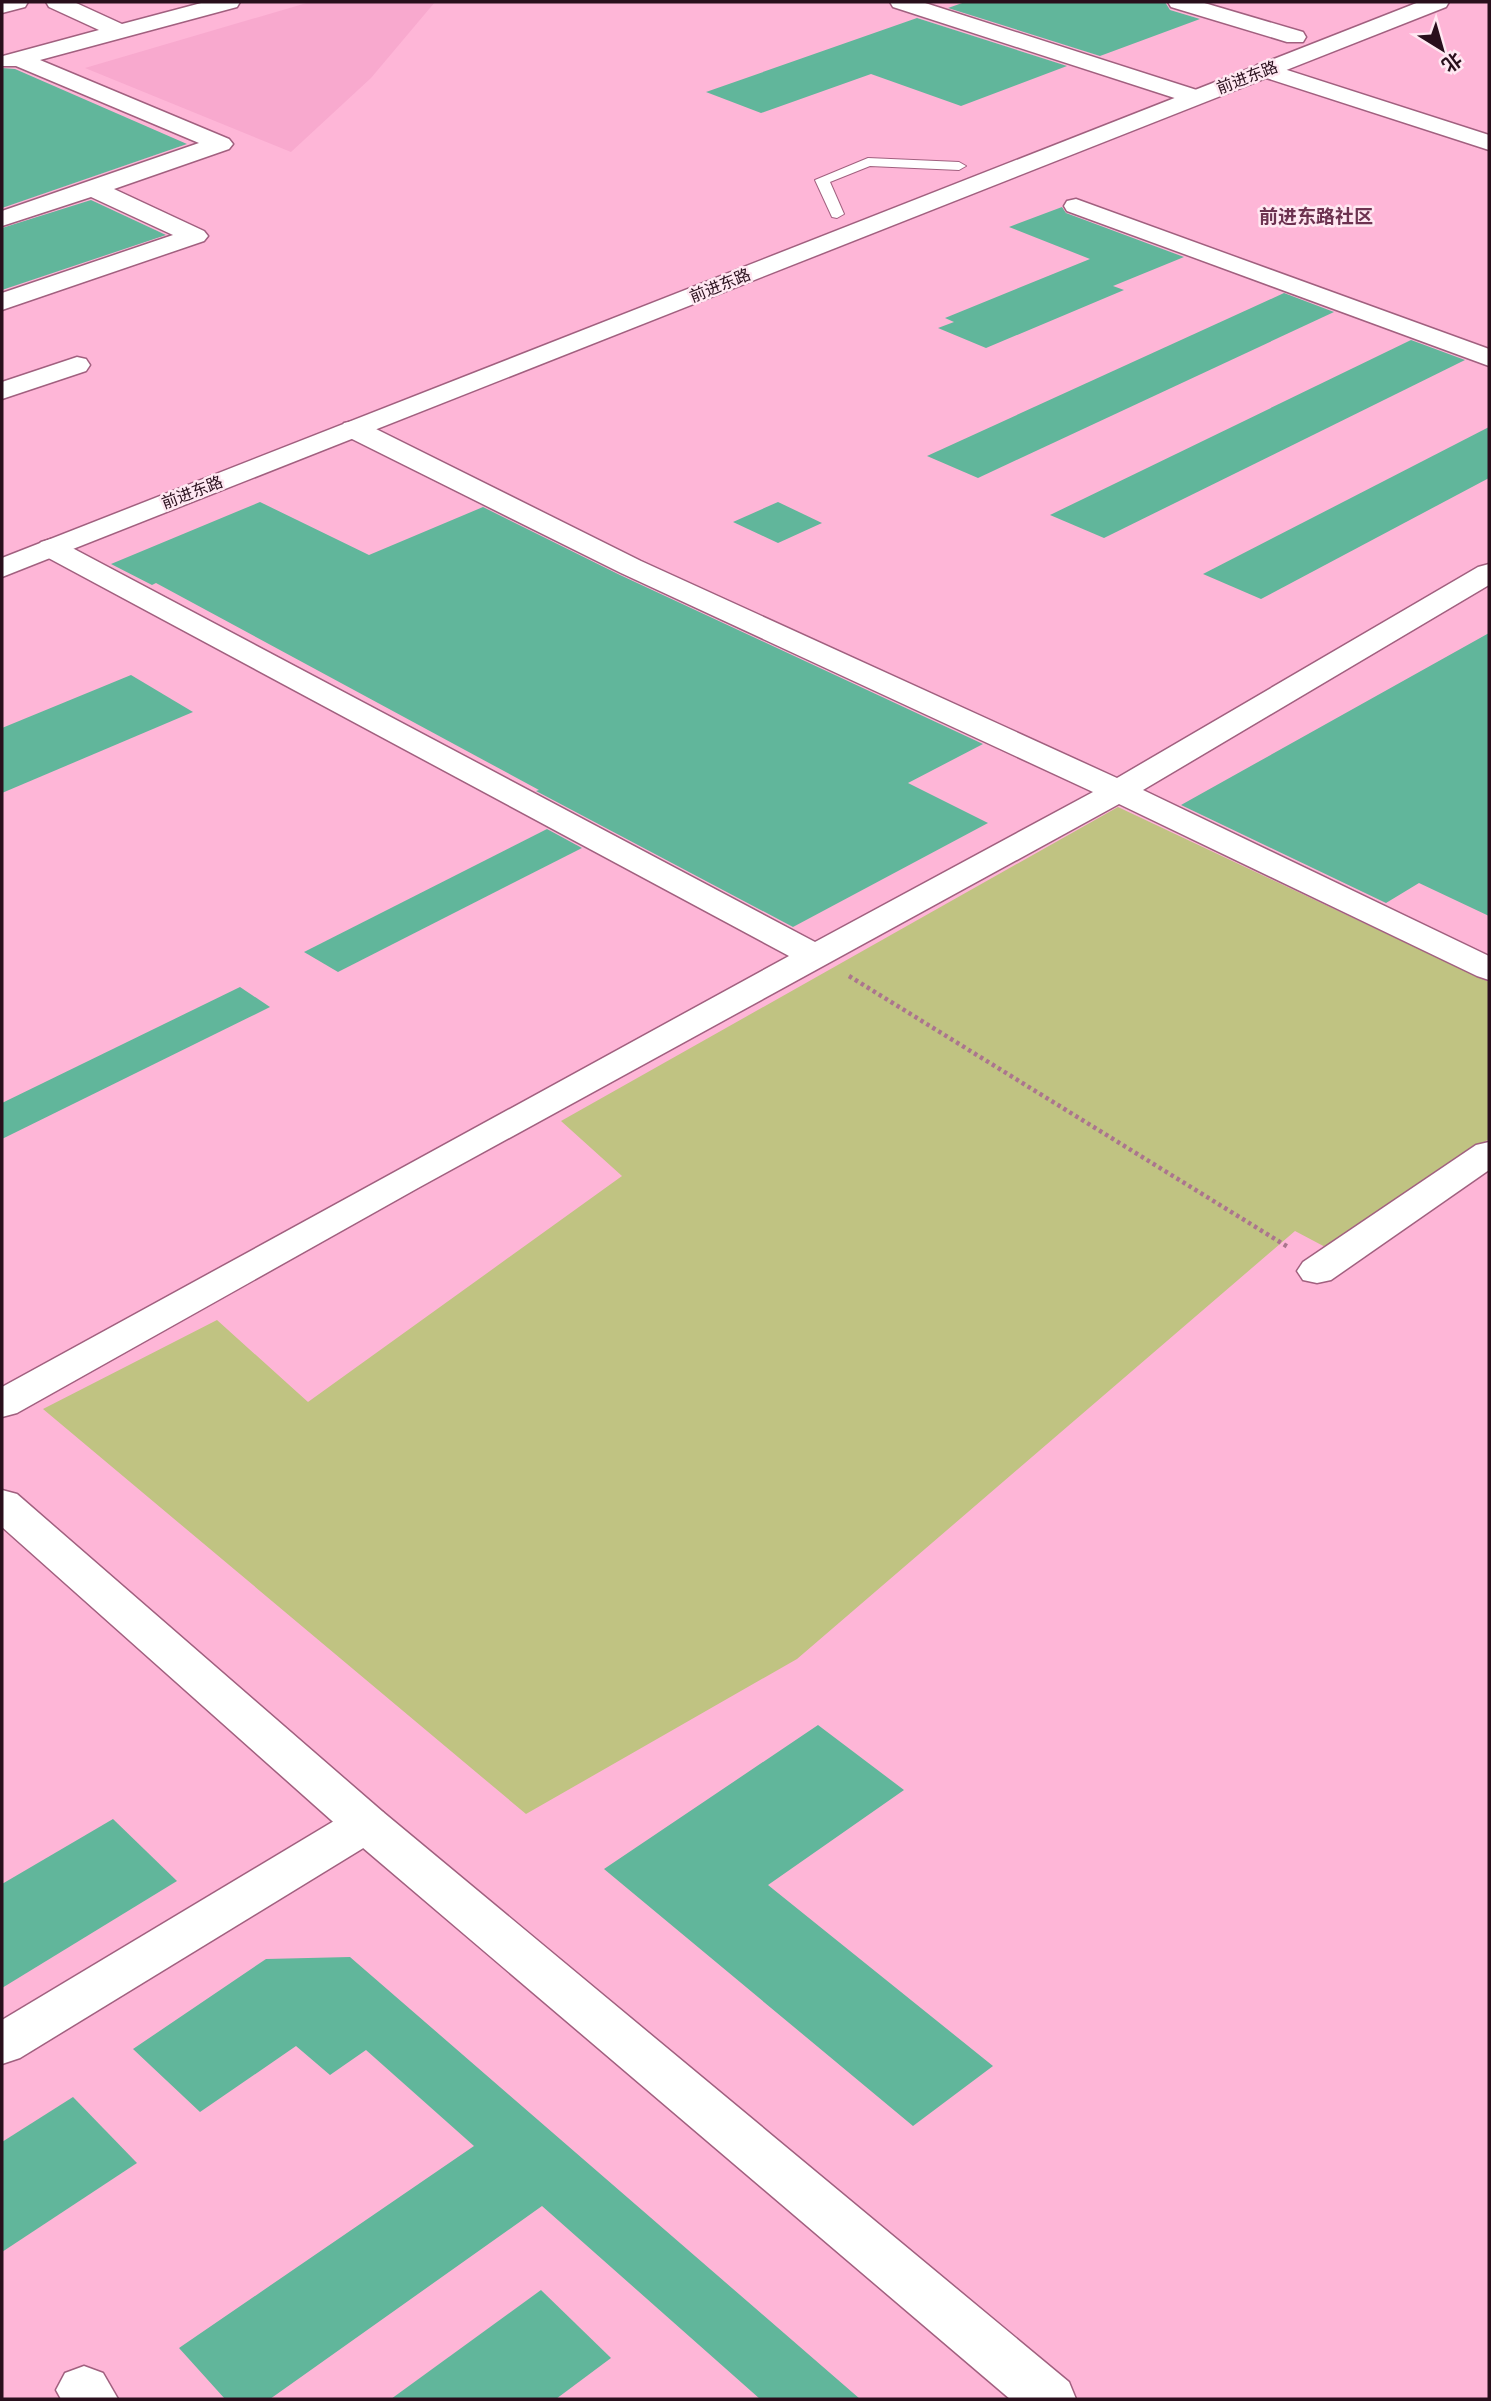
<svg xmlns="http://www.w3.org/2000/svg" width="1491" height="2401" font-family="Arial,'Noto Sans SC',sans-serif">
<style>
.built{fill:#f8a9ce}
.green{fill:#c0c382}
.building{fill:#61b69b}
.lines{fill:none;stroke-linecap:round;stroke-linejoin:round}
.lane-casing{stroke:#a1607f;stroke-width:2}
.street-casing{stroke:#a1607f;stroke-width:3}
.secondary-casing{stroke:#a1607f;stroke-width:3}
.path{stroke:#ab758e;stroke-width:4.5;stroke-dasharray:3.5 3.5;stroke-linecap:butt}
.lane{fill:#fff;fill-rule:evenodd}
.street{fill:#fff;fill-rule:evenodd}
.secondary{fill:#fff;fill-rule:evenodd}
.labels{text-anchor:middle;stroke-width:5;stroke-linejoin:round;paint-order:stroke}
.far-street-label{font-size:16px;fill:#290f1c;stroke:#ffe8f2}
.far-quarter-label{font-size:19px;font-weight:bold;fill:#6d3250;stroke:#ffe8f2}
</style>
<rect width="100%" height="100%" fill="#feb6d7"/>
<polygon class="built" points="310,2 435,2 371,78 291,152 85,68"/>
<polygon class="green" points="1118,807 1489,982 1489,1139 1329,1249 1295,1231 797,1659 526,1814 43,1409 217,1320 308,1402 622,1176 561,1121"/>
<g class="building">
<polygon points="965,2 1165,2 1170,10 1200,19 1100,56 948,8"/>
<polygon points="917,18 1067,66 961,106 871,74 761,113 706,92"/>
<polygon points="2,68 15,69 187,144 2,208"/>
<polygon points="91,200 166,235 2,290 2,228"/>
<polygon points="1062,207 1066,213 1184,257 1113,286 1124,290 986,348 938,328 954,322 945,318 1090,259 1009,227"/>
<polygon points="1284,293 1334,312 978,478 927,456"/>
<polygon points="1411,340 1465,360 1104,538 1050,515"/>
<polygon points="1489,427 1489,478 1261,599 1203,574"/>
<polygon points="260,502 369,555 483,507 620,575 983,744 908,783 988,823 793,927 536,791 539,790 156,583 152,585 111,564"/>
<polygon points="778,502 822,523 778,543 733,522"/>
<polygon points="1489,633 1489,916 1419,883 1386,903 1181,805"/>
<polygon points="131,675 193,712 2,793 2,728"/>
<polygon points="547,829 582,848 338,972 304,952"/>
<polygon points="240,987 270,1007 2,1139 2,1103"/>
<polygon points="818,1725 904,1790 768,1885 993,2066 913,2126 604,1869"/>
<polygon points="113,1819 177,1881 2,1988 2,1884"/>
<polygon points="350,1957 860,2399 760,2399 542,2206 270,2399 225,2399 179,2348 474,2146 366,2050 330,2075 296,2046 200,2112 133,2049 266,1959"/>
<polygon points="73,2097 137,2163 2,2252 2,2142"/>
<polygon points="541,2290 611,2358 556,2399 391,2399"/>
</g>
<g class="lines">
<defs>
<polygon id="lane" points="868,158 959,162 966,166 959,170 870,166 830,182 844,214 837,218 832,217 815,180"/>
<g id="street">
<polygon points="2,2 28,2 25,7 2,13"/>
<polygon points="46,2 74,2 122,24 205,2 240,2 237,7 40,60 229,139 233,144 229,149 114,189 204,231 208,236 204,241 2,310 2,293 173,235 91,197 2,226 2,211 199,143 16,66 3,66 3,56 99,30 49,7"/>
<polygon points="890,2 922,2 1203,92 1207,97 1203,102 1187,102 893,7"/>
<polygon points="1168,2 1201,2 1303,32 1306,37 1303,42 1287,42 1171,7"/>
<polygon points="1265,63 1489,135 1489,150 1257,75 1254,70 1257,65"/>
<polygon points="1076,199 1489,349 1489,366 1067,211 1064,206 1067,201"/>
<polygon points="77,357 86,359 90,365 86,371 2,399 2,382"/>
<polygon points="354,421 364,423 641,561 1117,778 1478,567 1489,564 1489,585 1143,790 1489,956 1489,980 1477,976 1119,804 418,1188 17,1413 2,1417 2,1387 789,956 41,554 36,548 41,542 51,539 61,542 815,942 1093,792 621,573 344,435 340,429 344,423"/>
<polygon points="1489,1142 1489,1170 1331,1280 1317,1283 1303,1280 1297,1271 1303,1262 1476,1145"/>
<polygon points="366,1807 383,1812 390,1824 383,1836 20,2058 2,2064 2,2020 349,1812"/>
<polygon points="84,2366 103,2373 118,2399 61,2399 56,2390 65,2373"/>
</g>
<g id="secondary">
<polygon points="1419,2 1449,2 1446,7 2,577 2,558"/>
<polygon points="2,1490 17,1494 383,1812 1069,2382 1076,2399 1010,2399 349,1836 2,1527"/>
</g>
</defs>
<use href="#lane" class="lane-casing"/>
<use href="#street" class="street-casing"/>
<use href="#secondary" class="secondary-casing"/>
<polyline class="path" points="849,976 1288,1247"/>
<use href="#lane" class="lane"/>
<use href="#street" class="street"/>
<use href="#secondary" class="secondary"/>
</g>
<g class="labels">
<g class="far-street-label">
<text transform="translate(1247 77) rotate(-21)" y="6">前进东路</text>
<text transform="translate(720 285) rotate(-22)" y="6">前进东路</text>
<text transform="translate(192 492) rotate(-21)" y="6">前进东路</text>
</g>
<g class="far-quarter-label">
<text x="1316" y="223">前进东路社区</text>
</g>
</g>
<rect width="1491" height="2401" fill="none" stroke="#290f1c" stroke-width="7"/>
<g transform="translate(1442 49) rotate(143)" stroke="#ffe8f2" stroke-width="5" paint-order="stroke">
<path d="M0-5L12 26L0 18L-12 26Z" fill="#290f1c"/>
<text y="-10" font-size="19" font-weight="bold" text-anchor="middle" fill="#290f1c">北</text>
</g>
</svg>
